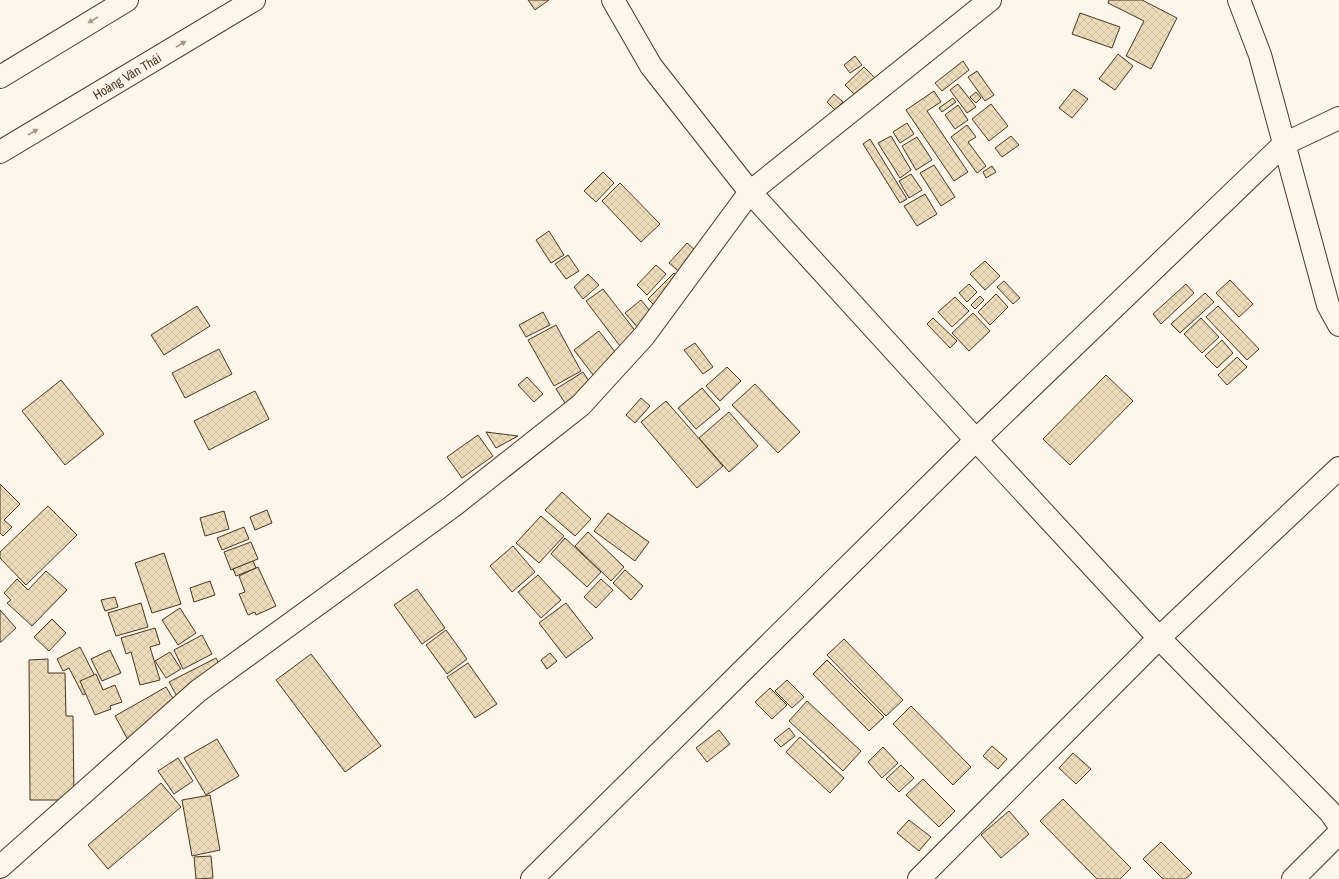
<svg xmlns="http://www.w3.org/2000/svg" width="1339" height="879" font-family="'Archivo Narrow',sans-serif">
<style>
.building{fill:url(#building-cross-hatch);stroke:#4a3520}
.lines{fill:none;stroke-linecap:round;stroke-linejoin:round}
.minor-casing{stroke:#4a3520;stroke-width:24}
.major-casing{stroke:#4a3520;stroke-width:24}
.minor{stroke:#fbf6e9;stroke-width:22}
.major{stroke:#fbf6e9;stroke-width:22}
.oneway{fill:#a29684}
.labels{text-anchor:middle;stroke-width:3;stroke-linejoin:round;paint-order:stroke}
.street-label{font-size:13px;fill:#4a3520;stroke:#fbf6e9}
</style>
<defs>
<pattern id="building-cross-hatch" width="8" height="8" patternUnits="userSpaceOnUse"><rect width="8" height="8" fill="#ecdcbc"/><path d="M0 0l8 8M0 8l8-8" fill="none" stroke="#ccbda1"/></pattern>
</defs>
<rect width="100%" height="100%" fill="#fbf6e9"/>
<g class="building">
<polygon points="528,0 549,0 535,10"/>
<polygon points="1109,0 1142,0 1177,18 1151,69 1126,56 1144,21 1108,3"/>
<polygon points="1080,13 1120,27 1112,48 1072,34"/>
<polygon points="1118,54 1133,66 1115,90 1099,79"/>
<polygon points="855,56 862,65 850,73 844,65"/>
<polygon points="963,61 969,70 942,91 935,83"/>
<polygon points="864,67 875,78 856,96 845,85"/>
<polygon points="977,71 994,95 985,101 968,77"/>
<polygon points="958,84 976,107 967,113 950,90"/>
<polygon points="1074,89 1088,99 1072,118 1059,108"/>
<polygon points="934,91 941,102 927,111 968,172 954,181 906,110"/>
<polygon points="976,92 981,98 976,103 970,97"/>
<polygon points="834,94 843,102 835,110 827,102"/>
<polygon points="953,98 956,102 942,112 939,108"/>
<polygon points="991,104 1008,126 989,141 972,119"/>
<polygon points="958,105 968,120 955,129 945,115"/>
<polygon points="907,123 914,134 900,143 893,132"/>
<polygon points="967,125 976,137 968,142 986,166 977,173 951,137"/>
<polygon points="891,136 911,170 900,178 878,143"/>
<polygon points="1011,136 1019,145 1002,157 995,148"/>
<polygon points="917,137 932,160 916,170 902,146"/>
<polygon points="870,139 907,199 900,203 863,144"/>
<polygon points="934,165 955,197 941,206 920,173"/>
<polygon points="992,166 996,172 986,178 983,172"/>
<polygon points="603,172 614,183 596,202 584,191"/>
<polygon points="911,174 922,190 909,198 899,181"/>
<polygon points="620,183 660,224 641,242 602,201"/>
<polygon points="925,194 937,214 917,226 904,206"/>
<polygon points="549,231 564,255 551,263 536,240"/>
<polygon points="687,243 707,261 689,280 669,263"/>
<polygon points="568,255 579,271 566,279 555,264"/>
<polygon points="985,261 1000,276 985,290 970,274"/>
<polygon points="656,265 666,274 647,295 637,285"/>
<polygon points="674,273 686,285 660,311 648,299"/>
<polygon points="588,274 599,285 583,299 574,287"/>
<polygon points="1230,280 1253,304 1239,317 1216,293"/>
<polygon points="1004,281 1020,298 1013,304 997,287"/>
<polygon points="969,284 977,292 967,302 959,293"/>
<polygon points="1186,284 1194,293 1161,324 1153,314"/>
<polygon points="603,289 640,337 623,350 586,301"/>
<polygon points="1205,293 1214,302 1180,333 1171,324"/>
<polygon points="996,294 1008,307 990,325 978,312"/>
<polygon points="980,296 984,300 975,309 971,305"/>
<polygon points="955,297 969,311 952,327 938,312"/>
<polygon points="641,300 655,317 640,330 625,313"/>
<polygon points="197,306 210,326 164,355 151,335"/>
<polygon points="1218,306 1259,349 1247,360 1206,317"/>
<polygon points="543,312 550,325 526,337 519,325"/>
<polygon points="973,313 990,331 969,351 952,333"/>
<polygon points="933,318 957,341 950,348 927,324"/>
<polygon points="1201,318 1219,337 1202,353 1184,334"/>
<polygon points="556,325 581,371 554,386 528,340"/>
<polygon points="599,331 619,357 594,376 574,350"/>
<polygon points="1222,340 1233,353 1217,368 1205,356"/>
<polygon points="695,343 713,367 703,374 684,350"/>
<polygon points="219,349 232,374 185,398 172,373"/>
<polygon points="1237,357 1247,367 1227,385 1218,375"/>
<polygon points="727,367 741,381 720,401 706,386"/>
<polygon points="583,372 601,400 574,417 556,389"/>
<polygon points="1106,375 1133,401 1070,465 1043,439"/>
<polygon points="527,377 543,394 534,402 518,385"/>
<polygon points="61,380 104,434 65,465 22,411"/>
<polygon points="755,384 800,432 778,453 732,405"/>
<polygon points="702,388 720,409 696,429 678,408"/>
<polygon points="255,391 269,419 209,450 194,421"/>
<polygon points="641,398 650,406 635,423 626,415"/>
<polygon points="666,401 723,466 697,488 641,422"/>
<polygon points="729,412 758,446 729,472 699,438"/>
<polygon points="486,432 518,436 496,448"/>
<polygon points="478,435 493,456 462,478 447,457"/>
<polygon points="0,484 20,504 4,520 12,527 3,536 0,533"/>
<polygon points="562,492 591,519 575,536 545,510"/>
<polygon points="48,506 77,535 26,585 0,558 0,552"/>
<polygon points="267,510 272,523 255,530 250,517"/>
<polygon points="224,511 229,529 205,536 200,518"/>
<polygon points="608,513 649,542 635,561 594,531"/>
<polygon points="541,516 564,536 539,563 516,543"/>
<polygon points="244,527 249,539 222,550 217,538"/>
<polygon points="588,532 624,567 611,581 575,546"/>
<polygon points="565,538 601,572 587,587 551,554"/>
<polygon points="251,542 258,559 231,570 224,552"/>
<polygon points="513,546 535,572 512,592 490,566"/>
<polygon points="164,553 181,604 152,613 135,563"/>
<polygon points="253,561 256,568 236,576 233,569"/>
<polygon points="258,567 276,606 256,615 255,612 248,615 239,594 245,592 239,576"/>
<polygon points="625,570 643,586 631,600 613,583"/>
<polygon points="46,571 67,590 32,626 7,603 11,600 4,593 17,579 28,590"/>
<polygon points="538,575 561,600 541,618 518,592"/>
<polygon points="601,579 613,590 596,608 584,597"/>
<polygon points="210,581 215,595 194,602 190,588"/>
<polygon points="417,589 445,628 422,644 394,605"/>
<polygon points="115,597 118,607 105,611 101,600"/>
<polygon points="141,603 148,627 116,636 108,613"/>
<polygon points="566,603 593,638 566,658 539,623"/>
<polygon points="180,608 196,633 178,645 162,620"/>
<polygon points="0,610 16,628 1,642 0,642"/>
<polygon points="52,619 66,633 49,651 34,637"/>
<polygon points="155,628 160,644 150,647 160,680 140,685 131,652 126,654 121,638"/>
<polygon points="446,630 467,659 447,674 426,645"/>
<polygon points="202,635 212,654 183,669 174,650"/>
<polygon points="844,639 903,700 886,716 827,655"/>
<polygon points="80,647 100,686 83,695 69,668 63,671 57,659"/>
<polygon points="110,650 121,673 102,681 91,659"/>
<polygon points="170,652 181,669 166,678 155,661"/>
<polygon points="550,653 557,661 547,669 541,660"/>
<polygon points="311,654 381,746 345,772 276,680"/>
<polygon points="216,658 226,677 180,702 169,682"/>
<polygon points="48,659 48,673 65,673 66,716 73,716 74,800 30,800 29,660"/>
<polygon points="827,660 884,717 869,731 813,674"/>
<polygon points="468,663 497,704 475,718 447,677"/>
<polygon points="96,674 103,690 115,685 122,702 110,706 111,709 95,715 80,681"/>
<polygon points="787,680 804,697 792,708 775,691"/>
<polygon points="166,687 180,710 128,740 115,716"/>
<polygon points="770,688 787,705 772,719 755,702"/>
<polygon points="807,701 861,751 843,771 789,721"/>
<polygon points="911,706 971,767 953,785 893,724"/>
<polygon points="789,728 795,736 781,747 774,740"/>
<polygon points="719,730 730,744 707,762 696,748"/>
<polygon points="800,737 844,778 830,793 786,752"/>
<polygon points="217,739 239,776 206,795 184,758"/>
<polygon points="992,746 1007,759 998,769 983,756"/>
<polygon points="883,747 898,763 882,778 868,762"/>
<polygon points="1073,753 1091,769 1076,784 1059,768"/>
<polygon points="178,758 193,781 174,794 158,771"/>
<polygon points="901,765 914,778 899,792 886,779"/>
<polygon points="923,779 955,811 939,827 906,795"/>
<polygon points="161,783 181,807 108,869 88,845"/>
<polygon points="210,795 220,850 192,856 182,800"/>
<polygon points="1063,799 1131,868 1120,879 1097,879 1040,821"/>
<polygon points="1009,811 1029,834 1001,858 981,835"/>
<polygon points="909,820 931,837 919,851 897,833"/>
<polygon points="1161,842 1192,873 1185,879 1163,879 1143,859"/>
<polygon points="211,856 213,878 196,879 194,857"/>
</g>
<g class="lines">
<defs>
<g id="minor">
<polyline points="613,0 651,66 750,192 976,440 1159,638 1330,812 1339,825"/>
<polyline points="1239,0 1260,55 1328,305 1339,325"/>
<polyline points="0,867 198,691 453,506 581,405 644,336 750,192 990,0"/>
<polyline points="532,879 976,440 1284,144 1339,118"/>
<polyline points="919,879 1159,638 1339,468"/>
<polyline points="1293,879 1339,833"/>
</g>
<g id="major">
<polyline points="0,77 127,0"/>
<path id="s1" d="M0,152L254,0"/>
</g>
</defs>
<use href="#minor" class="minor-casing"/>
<use href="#major" class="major-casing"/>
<use href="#minor" class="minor"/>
<use href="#major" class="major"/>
</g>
<defs><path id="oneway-solid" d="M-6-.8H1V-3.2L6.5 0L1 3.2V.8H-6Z"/></defs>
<g class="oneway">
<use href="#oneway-solid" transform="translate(93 20) rotate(149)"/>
<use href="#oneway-solid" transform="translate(181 44) rotate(-31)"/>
<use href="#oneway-solid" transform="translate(33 132) rotate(-31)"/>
</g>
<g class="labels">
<g class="street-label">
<text dy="5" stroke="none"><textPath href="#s1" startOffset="148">Hoàng Văn Thái</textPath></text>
</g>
</g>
</svg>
